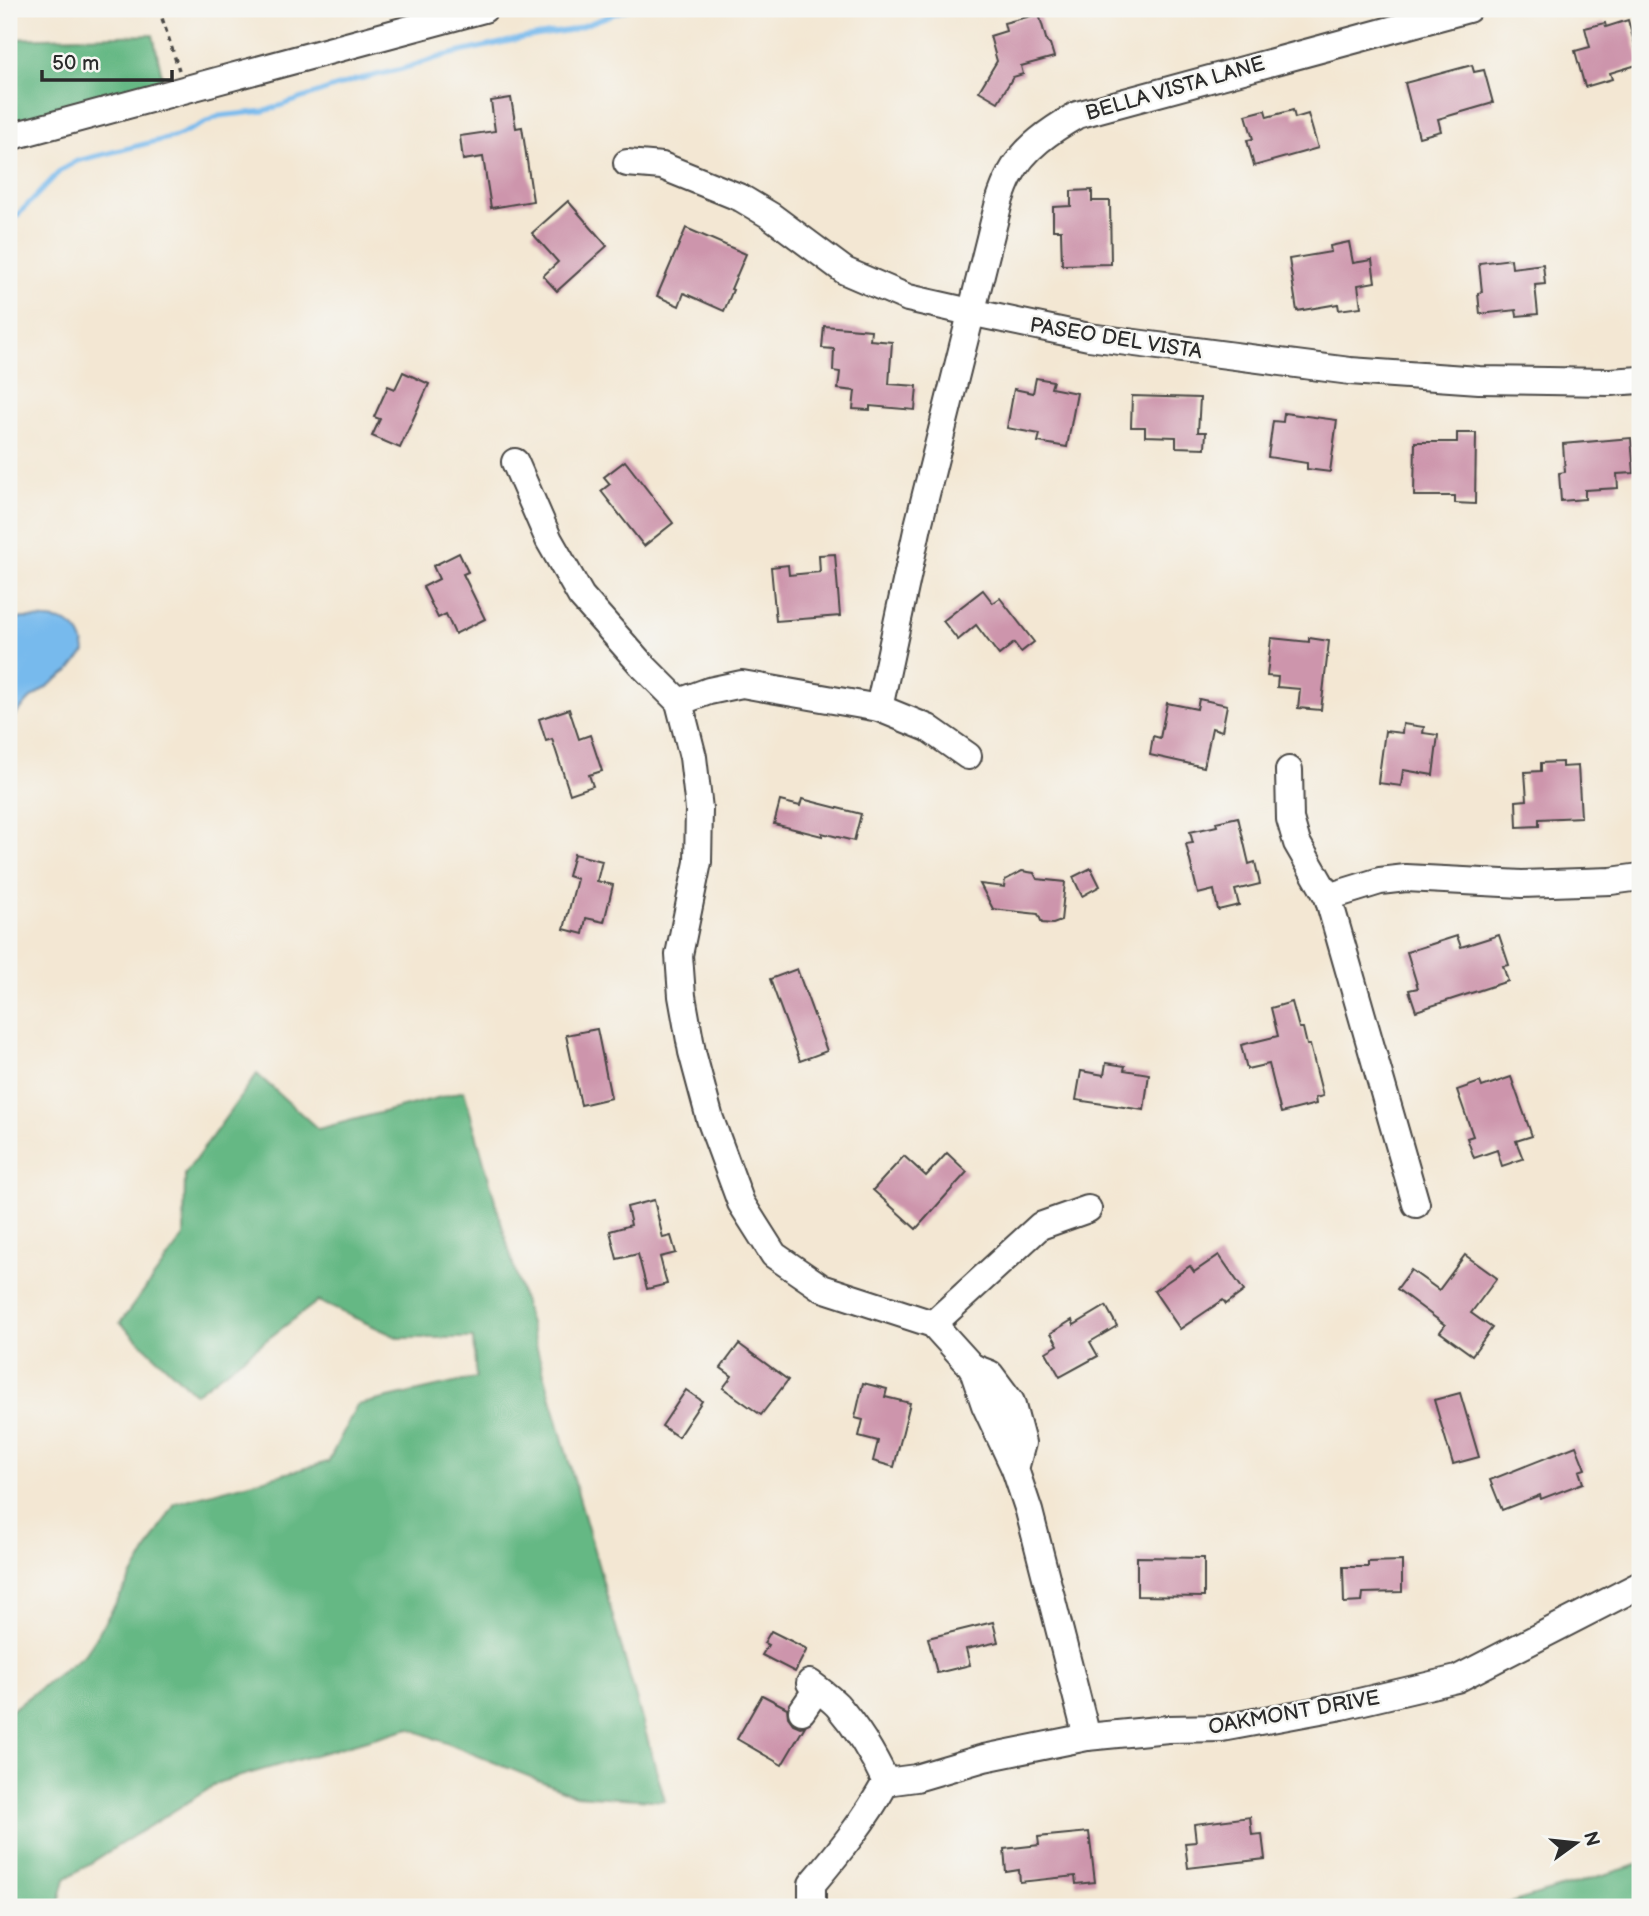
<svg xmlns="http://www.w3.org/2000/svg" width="1649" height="1916" font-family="'Balsamiq Sans',sans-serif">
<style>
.forest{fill:#65b884;stroke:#487258;stroke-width:2}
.water{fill:#77baed;stroke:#51728c;stroke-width:2}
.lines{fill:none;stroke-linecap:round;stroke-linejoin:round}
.stream{stroke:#77baed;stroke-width:5}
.building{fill:#cd95ac}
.minor-casing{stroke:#494744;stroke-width:30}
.path{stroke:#494744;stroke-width:3.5;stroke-dasharray:5 5;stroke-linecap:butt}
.minor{stroke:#fff;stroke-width:26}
.labels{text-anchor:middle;stroke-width:5;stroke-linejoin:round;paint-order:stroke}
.street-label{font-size:21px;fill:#2b2b2b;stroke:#f6f6f2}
</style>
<rect width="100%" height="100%" fill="#f6f6f2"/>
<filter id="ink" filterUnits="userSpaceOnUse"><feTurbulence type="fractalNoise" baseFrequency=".0143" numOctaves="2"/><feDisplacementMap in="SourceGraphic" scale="14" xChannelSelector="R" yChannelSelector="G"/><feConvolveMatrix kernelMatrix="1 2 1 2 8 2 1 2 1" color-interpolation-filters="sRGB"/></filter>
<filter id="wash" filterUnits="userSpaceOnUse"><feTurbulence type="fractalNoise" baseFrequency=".00686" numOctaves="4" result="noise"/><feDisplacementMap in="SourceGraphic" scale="28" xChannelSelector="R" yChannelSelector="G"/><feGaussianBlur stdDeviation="1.57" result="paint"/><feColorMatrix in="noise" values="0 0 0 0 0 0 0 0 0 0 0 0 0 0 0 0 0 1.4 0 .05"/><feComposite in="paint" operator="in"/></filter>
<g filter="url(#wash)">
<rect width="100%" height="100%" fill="#f3e7d3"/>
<g class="forest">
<polygon points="153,35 164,85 9,126 9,39"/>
<polygon points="257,1074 318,1129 464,1091 665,1801 575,1795 409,1728 220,1782 65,1879 58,1907 9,1907 9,1712 87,1652 175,1503 328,1462 357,1405 476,1378 473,1338 399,1338 318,1301 195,1394 120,1323 184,1236 185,1174"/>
<polygon points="1640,1864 1640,1907 1497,1907"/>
</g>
<path class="water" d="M25,618C53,619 81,617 85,652L70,670L30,699L9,722V620Z"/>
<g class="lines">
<polyline class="stream" points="9,224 61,170 77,161 177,136 219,116 265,111 355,80 402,69 443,56 523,38 571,30 628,9"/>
</g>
<g id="blocks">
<g class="building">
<polygon points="1039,14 1047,42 1050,44 1054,57 1021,66 1023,74 1013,77 998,102 979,91 997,61 990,36 1006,31 1004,23"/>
<polygon points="1628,20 1640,64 1610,73 1612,79 1585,87 1575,51 1590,47 1585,28 1605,23 1606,27"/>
<polygon points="1472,65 1474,72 1484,70 1493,103 1438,119 1441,131 1419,137 1405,83"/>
<polygon points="511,98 516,128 522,127 533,201 491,208 483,157 463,160 460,136 495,131 491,101"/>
<polygon points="1265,110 1267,117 1293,110 1295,118 1308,114 1318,148 1254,166 1247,140 1253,139 1246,115"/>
<polygon points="1092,190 1092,201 1110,201 1111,264 1062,265 1061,230 1053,230 1053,207 1071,206 1071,191"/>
<polygon points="568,201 607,246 557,291 543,276 558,262 532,233"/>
<polygon points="686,228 746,254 731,289 733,290 724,311 684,293 679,306 657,296"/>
<polygon points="1349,242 1353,263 1372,260 1375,282 1358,285 1361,307 1339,310 1338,304 1297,311 1289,259 1331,252 1330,246"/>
<polygon points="1511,259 1512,268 1543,264 1545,284 1535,285 1538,314 1517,316 1516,310 1480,314 1478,293 1482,292 1479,263"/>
<polygon points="824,326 871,330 870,340 892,342 889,384 917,386 915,410 870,406 870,410 853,409 855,391 838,389 840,372 833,371 834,349 822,348"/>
<polygon points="403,372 429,384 400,448 372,436 380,419 374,417 388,386 395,389"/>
<polygon points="1036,378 1053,381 1051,388 1077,393 1067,447 1038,442 1040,434 1007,428 1014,389 1033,393"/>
<polygon points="1132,396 1200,398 1198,432 1206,432 1205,448 1176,447 1176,437 1145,436 1145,427 1131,427"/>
<polygon points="1284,413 1337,420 1330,472 1307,469 1307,463 1268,457 1273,421 1283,422"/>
<polygon points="1457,433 1476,433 1475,504 1455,503 1455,496 1414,496 1415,442 1457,442"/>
<polygon points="1631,438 1634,473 1617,474 1618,488 1585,490 1585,499 1561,501 1559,473 1565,472 1563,444"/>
<polygon points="625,461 673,523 644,546 601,491 610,484 604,477"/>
<polygon points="459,553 468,572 463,574 485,619 455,634 446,614 438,618 423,587 439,579 433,566"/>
<polygon points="835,554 840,616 776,621 771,567 788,565 789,575 820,572 819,555"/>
<polygon points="983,590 993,603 1000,598 1034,642 1021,652 1014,643 999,655 976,625 958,640 943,621"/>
<polygon points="1271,638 1309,642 1309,638 1329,641 1321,710 1298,708 1300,689 1277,687 1278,677 1267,676"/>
<polygon points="1199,699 1227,705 1222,731 1212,728 1204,767 1150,755 1153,736 1160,738 1167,703 1197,709"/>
<polygon points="569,709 579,739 590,735 602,771 589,775 593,786 570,794 552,739 546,741 539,719"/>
<polygon points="1403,724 1424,727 1423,733 1438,735 1433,775 1403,770 1401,786 1378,783 1385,731 1402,733"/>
<polygon points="1562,762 1562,767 1578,766 1581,817 1539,819 1539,826 1517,827 1516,801 1527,800 1525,772 1541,771 1541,763"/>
<polygon points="802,799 861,814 854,841 822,833 822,836 774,824 780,801 800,806"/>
<polygon points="1238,817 1249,864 1255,862 1260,884 1235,890 1239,905 1218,910 1214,890 1198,894 1186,844 1193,843 1190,832 1217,826 1216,822"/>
<polygon points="574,854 602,861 597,881 613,885 604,922 586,918 583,934 564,929 577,879 568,876"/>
<polygon points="1091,868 1100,886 1082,896 1073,877"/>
<polygon points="1022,871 1034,873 1037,879 1065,882 1061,921 1053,924 1042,923 1038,914 993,909 980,884 1004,887 1005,880"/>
<polygon points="1499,935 1509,965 1503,966 1508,981 1416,1011 1409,990 1418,988 1407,952 1457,936 1461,947"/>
<polygon points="797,969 827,1051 800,1061 770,979"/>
<polygon points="1292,1002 1299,1028 1303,1028 1307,1045 1310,1045 1323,1096 1315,1098 1316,1104 1281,1113 1269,1064 1247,1069 1241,1045 1278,1036 1271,1008"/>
<polygon points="597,1029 611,1098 581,1105 566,1035"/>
<polygon points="1106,1063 1125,1066 1124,1070 1149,1074 1144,1110 1076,1100 1081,1071 1104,1075"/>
<polygon points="1511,1077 1532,1136 1516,1141 1523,1159 1502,1166 1497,1150 1474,1158 1467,1138 1473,1136 1457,1090 1480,1082 1482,1087"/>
<polygon points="947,1153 967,1172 916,1229 873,1190 904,1156 926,1176"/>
<polygon points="654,1200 663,1238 671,1236 676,1253 660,1257 667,1284 647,1289 638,1254 617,1259 610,1231 631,1225 627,1207"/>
<polygon points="1219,1255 1244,1291 1226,1304 1223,1300 1180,1329 1154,1291 1190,1266 1194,1272"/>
<polygon points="1465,1255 1497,1278 1471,1313 1492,1328 1472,1355 1440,1332 1445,1325 1397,1289 1411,1270 1439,1290"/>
<polygon points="1106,1306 1117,1326 1090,1342 1098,1356 1060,1377 1046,1352 1058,1345 1051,1333 1072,1320 1074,1325"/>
<polygon points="739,1344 788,1380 761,1415 723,1388 732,1376 721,1368"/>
<polygon points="863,1383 887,1389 885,1397 910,1403 894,1467 873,1461 878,1441 859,1436 863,1420 855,1418"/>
<polygon points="686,1390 702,1401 678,1437 662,1426"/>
<polygon points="1460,1393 1479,1457 1453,1464 1434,1400"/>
<polygon points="1576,1446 1585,1469 1579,1471 1583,1483 1541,1499 1540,1495 1502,1510 1490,1480"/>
<polygon points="1137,1557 1204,1558 1204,1597 1137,1596"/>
<polygon points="1402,1561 1402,1592 1363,1593 1362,1602 1344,1603 1343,1567 1368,1567 1368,1562"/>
<polygon points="993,1622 998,1642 966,1649 970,1665 937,1673 928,1638"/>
<polygon points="771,1631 807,1649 795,1672 762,1655 768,1645 764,1643"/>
<polygon points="762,1695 787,1708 788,1717 793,1724 800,1727 805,1726 782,1765 737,1739"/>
<polygon points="1250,1817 1252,1835 1262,1834 1265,1859 1188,1868 1185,1843 1196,1842 1194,1824"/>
<polygon points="1089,1832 1095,1882 1076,1884 1075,1876 1020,1882 1019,1870 1006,1872 1004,1849 1039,1845 1038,1837"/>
</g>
</g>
</g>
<g filter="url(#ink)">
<use href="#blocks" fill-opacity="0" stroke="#494744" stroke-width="2"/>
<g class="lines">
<defs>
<g id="minor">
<polyline points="9,137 484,9"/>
<polyline points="627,163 662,166 741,198 771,216 845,271 908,298 970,312 1089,337 1350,371 1479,380 1610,382 1640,380"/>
<polyline points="515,462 549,540 581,596 641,664 679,702 693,757 699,809 698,862 679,955 682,996 692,1052 710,1119 741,1203 774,1255 822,1288 933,1324 972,1367 985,1405 1015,1469 1029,1511 1087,1737"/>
<polyline points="679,702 709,691 742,684 879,708 928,728 968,756"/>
<path d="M879,708L918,526L999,202C1002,193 1005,184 1010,175C1024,148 1051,130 1077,115L1468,9"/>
<polyline points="1289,770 1290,819 1297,843 1328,897 1416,1204"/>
<polyline points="1328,897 1380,881 1406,878 1522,884 1611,881 1640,877"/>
<polyline points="933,1324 1040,1226 1088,1209"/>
<polyline points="972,1367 990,1374 1011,1402 1022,1443 1015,1469"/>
<path d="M810,1683C819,1690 829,1697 837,1705C857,1728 873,1754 886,1782C865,1820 840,1851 812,1884V1907"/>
<polyline points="802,1711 817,1689"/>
<polyline points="886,1782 916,1778 984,1758 1087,1737 1168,1729 1222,1728 1342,1706 1457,1679 1640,1585"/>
</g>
</defs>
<use href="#minor" class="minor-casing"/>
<polyline class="path" points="159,9 179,70"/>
<use href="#minor" class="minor"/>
</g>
</g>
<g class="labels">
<g class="street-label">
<text transform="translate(1175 88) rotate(-16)" y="7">BELLA VISTA LANE</text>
<text transform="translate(1116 338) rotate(9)" y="7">PASEO DEL VISTA</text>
<text transform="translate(1294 1712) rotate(-10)" y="7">OAKMONT DRIVE</text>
</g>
</g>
<rect width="1649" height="1916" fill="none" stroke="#f6f6f2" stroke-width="35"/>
<g transform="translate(1576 1843) rotate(75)" stroke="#f6f6f2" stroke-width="5" paint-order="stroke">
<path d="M0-5L12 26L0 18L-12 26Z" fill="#2b2b2b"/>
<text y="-10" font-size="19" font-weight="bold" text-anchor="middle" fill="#2b2b2b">N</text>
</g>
<path d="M42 70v10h130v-10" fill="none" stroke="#2b2b2b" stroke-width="3.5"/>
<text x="52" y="70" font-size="21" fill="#2b2b2b" stroke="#f6f6f2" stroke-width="5" paint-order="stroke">50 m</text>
</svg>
